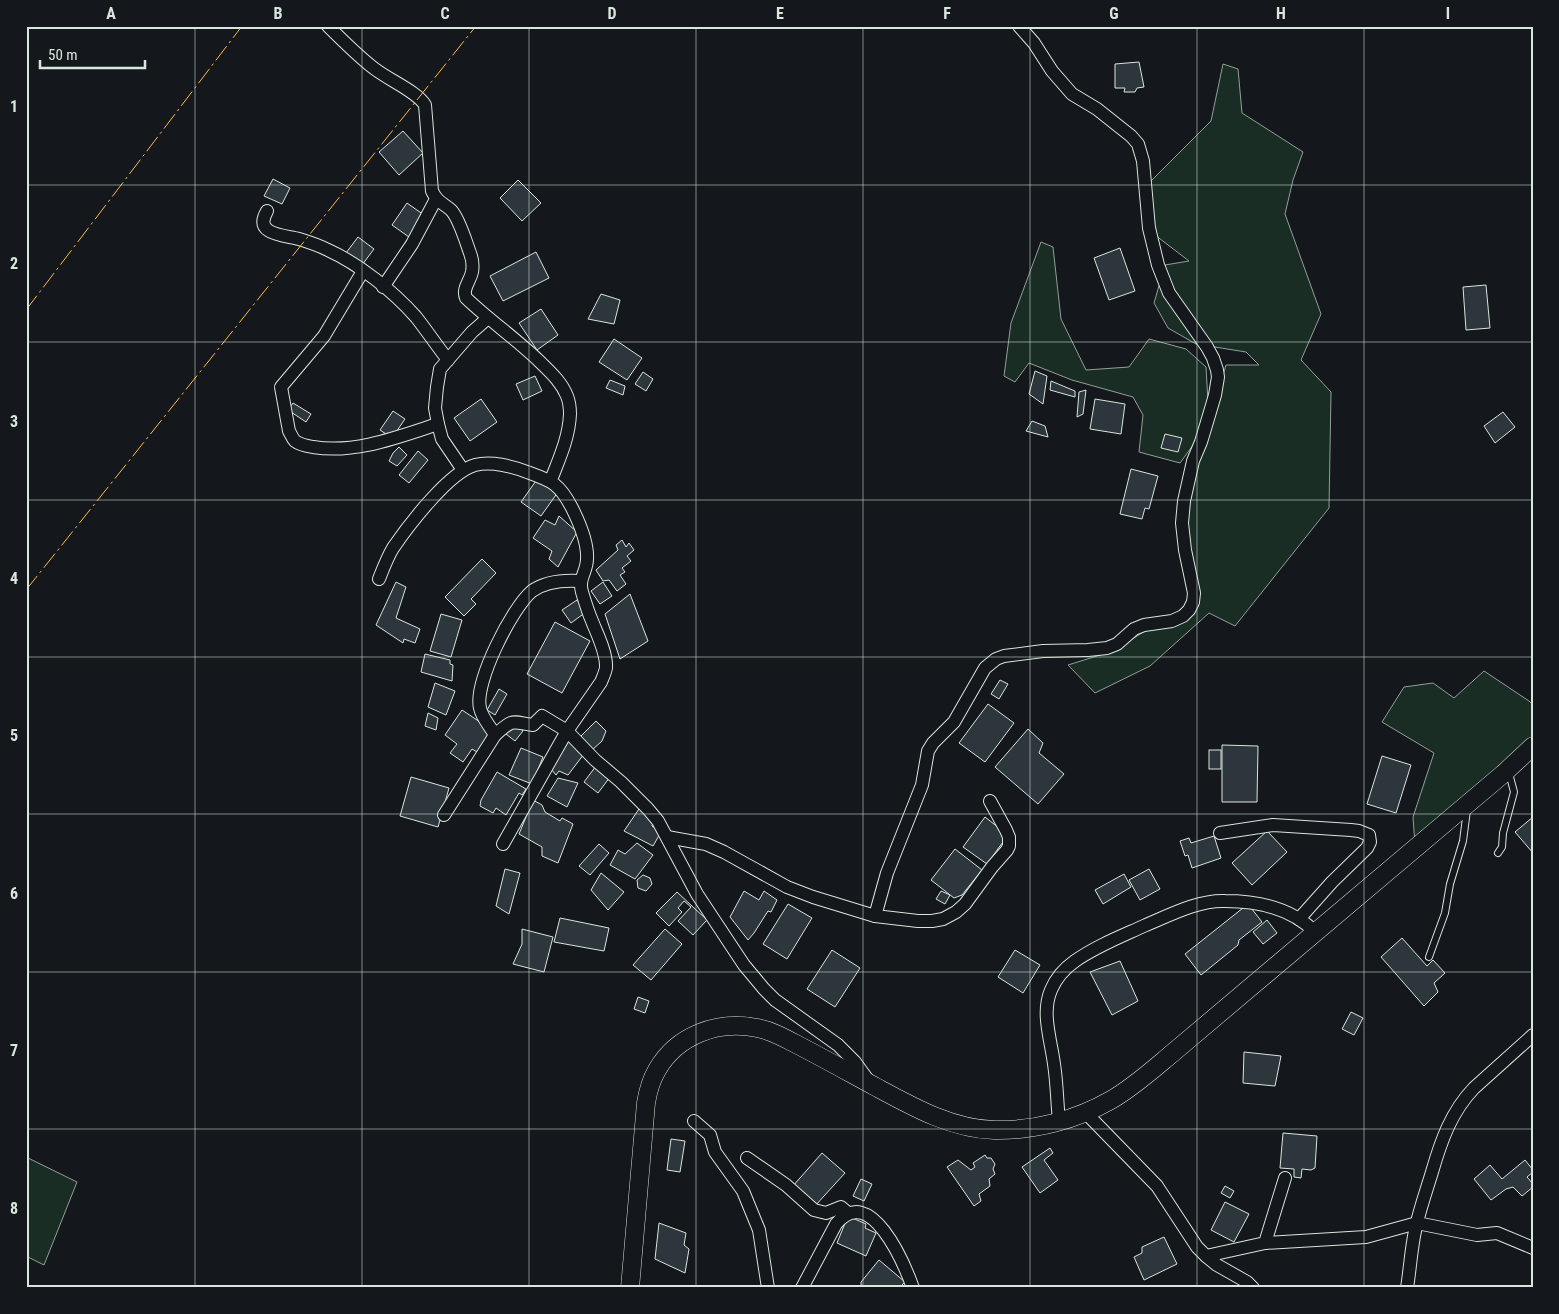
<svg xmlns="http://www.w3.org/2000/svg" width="1559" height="1314" font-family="'Roboto Condensed',sans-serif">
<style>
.green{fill:#1a2d24;stroke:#939e99}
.building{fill:#2c363c;stroke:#d8e6dc}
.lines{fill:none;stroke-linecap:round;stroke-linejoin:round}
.lane-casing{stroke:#d8e6dc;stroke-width:8}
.street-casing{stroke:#d8e6dc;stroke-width:14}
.secondary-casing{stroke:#d8e6dc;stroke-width:19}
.lane{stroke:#14181c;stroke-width:6}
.street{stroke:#14181c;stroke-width:12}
.secondary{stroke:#14181c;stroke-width:18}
.power{stroke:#ffb74d;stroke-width:1;stroke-dasharray:18 4 2.5 4;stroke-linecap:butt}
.grid{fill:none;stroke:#d8e6dc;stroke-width:1;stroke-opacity:0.55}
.neatline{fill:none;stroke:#d8e6dc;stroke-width:2}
.grid-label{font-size:16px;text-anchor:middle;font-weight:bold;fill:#d8e6dc}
</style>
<rect width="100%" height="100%" fill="#14181c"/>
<g class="green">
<polygon points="1223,64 1238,69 1242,113 1303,152 1293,180 1285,214 1321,314 1301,360 1331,392 1329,508 1235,626 1209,613 1150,666 1095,693 1068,665 1113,651 1153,626 1190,613 1187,501 1226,365 1259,365 1246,352 1196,344 1168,328 1154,303 1165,265 1189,261 1155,235 1150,182 1211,121"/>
<polygon points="1041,242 1053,247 1061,319 1086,370 1129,367 1149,339 1186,349 1206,367 1208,402 1196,441 1180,463 1139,452 1143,415 1133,397 1072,380 1029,363 1015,382 1004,376 1011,323"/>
<polygon points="1484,671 1529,701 1533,705 1533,737 1499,771 1415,845 1413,817 1434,753 1382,722 1404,687 1433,683 1454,698"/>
<polygon points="26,1157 77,1182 44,1265 26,1256"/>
</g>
<g class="building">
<polygon points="1139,62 1144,87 1137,88 1135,92 1124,92 1125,88 1115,88 1115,64"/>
<polygon points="403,131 423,153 399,175 379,152"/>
<polygon points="273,179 290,188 282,204 264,196"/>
<polygon points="518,180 541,203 522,221 500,198"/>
<polygon points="407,203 424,215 409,237 392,225"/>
<polygon points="358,237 374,249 362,265 346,253"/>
<polygon points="1120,248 1135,291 1109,300 1094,258"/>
<polygon points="536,252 549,278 503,301 490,276"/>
<polygon points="1486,285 1490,328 1466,330 1463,287"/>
<polygon points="601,294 620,300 614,324 588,319"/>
<polygon points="541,309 558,335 537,350 519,323"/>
<polygon points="614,339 642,358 627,380 599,362"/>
<polygon points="1035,371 1047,376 1043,404 1029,394"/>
<polygon points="643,372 653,379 646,391 635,384"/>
<polygon points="535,376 542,391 523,400 516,384"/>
<polygon points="610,380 625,386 623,395 606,388"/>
<polygon points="1051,381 1075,391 1075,397 1050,390"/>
<polygon points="1086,390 1083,414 1077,417 1079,392"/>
<polygon points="481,399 497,422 470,441 454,418"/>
<polygon points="1095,399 1125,404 1121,434 1090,429"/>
<polygon points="293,403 311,414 306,422 288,410"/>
<polygon points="393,411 405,419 392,438 380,430"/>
<polygon points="1503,412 1515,427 1495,443 1484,426"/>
<polygon points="1032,421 1045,426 1048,437 1026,431"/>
<polygon points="1165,434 1182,438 1178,452 1161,448"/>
<polygon points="399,447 407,455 397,466 389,461 393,453"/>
<polygon points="418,451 428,460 409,483 399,475"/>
<polygon points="1131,469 1158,476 1149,509 1145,508 1142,519 1120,514"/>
<polygon points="538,478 558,492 541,516 521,502"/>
<polygon points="559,516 577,532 558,567 549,559 552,551 533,538 545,520 555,525"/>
<polygon points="622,540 626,547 629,543 634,550 627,556 631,561 622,568 625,572 620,575 626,584 617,591 609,580 603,581 596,570 618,550 616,545"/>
<polygon points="482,559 496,573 471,599 476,604 464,616 445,597"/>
<polygon points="396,582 406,587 396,618 420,629 415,643 404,639 403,643 376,625"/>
<polygon points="603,582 612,596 600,604 591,591"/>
<polygon points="630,594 648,641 620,659 605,614"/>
<polygon points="577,600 586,612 571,623 562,610"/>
<polygon points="441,614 462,620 451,657 430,651"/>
<polygon points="555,622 590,641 562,693 527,674"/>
<polygon points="425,654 450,660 450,664 453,665 452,681 421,672"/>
<polygon points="1000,680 1008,684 999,699 991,694"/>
<polygon points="435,683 455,691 446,715 428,707"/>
<polygon points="499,689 507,694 495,715 487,710"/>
<polygon points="988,704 1014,723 985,762 959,743"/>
<polygon points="462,710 492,730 477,752 472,749 463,762 450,753 457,744 445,735"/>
<polygon points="428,713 438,718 436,730 425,726"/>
<polygon points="596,721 606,731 602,741 591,751 579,738"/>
<polygon points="515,724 523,731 515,741 506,734"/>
<polygon points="1028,729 1043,743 1039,753 1064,774 1038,804 995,767"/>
<polygon points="569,740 584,754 568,775 559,771 556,775 551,769"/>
<polygon points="1222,745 1258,746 1257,802 1222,802"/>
<polygon points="521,748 543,757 532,784 509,775"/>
<rect x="1209" y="750" width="12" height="19"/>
<polygon points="1382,756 1411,765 1396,813 1367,804"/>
<polygon points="596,766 610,777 598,793 584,782"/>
<polygon points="497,772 526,789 522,795 519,793 506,815 496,808 493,813 480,806 481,800"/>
<polygon points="411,777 449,788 438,827 400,816"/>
<polygon points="558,778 578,783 567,807 547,796"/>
<polygon points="533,800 542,805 545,812 560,821 562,818 573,824 558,863 542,856 542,847 519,834"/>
<polygon points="639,809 654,821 652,826 661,832 653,846 624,831"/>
<polygon points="985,817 1008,835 987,864 963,847"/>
<polygon points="1533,817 1533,853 1515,832"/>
<polygon points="1267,831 1287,852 1252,885 1232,863"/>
<polygon points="1214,836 1221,858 1192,868 1188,855 1185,856 1180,841 1189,838 1191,843"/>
<polygon points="637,843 653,855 635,879 610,865 618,850 625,854"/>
<polygon points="599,844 609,853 590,875 579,866"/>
<polygon points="955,849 982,870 962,895 954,898 931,880"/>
<polygon points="505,869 520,873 509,914 496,906"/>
<polygon points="1149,869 1160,889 1140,900 1129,880"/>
<polygon points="601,873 624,892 608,910 591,890"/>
<polygon points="1124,874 1131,887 1103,904 1095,890"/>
<polygon points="643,875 650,878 652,884 646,891 638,888 637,880"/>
<polygon points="744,891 759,900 764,891 777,900 771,912 768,911 754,933 748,940 730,917"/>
<polygon points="941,891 950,895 945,904 936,899"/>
<polygon points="677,892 707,920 693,935 678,921 691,907 684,901 678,908 682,912 669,926 656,913"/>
<polygon points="788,904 812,918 787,959 763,944"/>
<polygon points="1248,904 1262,922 1239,940 1238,945 1201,975 1185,954"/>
<polygon points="560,918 609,928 604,951 554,942"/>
<polygon points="1267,920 1277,933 1263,944 1253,932"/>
<polygon points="522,929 553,937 544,972 513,964 522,944"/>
<polygon points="665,929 682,944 651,980 633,965"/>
<polygon points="1402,938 1427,966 1433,960 1445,973 1434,983 1438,992 1424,1006 1381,957"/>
<polygon points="832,950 860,968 835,1007 807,989"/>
<polygon points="1015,950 1040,965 1023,993 998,977"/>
<polygon points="1120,961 1138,1001 1112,1015 1090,972"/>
<polygon points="638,997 649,1001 645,1013 634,1009"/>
<polygon points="1351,1012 1363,1018 1354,1035 1342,1029"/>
<polygon points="1244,1052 1281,1056 1275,1086 1243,1083"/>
<polygon points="1283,1133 1317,1136 1315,1168 1311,1170 1302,1169 1301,1178 1294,1177 1294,1169 1280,1168"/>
<polygon points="671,1139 685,1141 680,1172 667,1170"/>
<polygon points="1050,1148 1053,1153 1044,1160 1058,1180 1040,1193 1022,1167"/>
<polygon points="822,1153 845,1173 814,1207 792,1187"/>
<polygon points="985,1155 987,1158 991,1158 995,1164 993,1169 995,1174 989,1179 990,1186 979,1194 981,1201 974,1206 947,1167 958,1160 971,1170 975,1167 973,1163"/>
<polygon points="1525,1160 1533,1170 1533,1172 1527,1177 1533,1184 1533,1187 1522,1196 1513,1187 1506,1189 1491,1200 1474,1179 1490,1165 1502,1179"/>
<polygon points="861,1179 872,1184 864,1201 853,1196"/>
<polygon points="1225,1186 1234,1191 1230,1198 1221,1193"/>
<polygon points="1225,1202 1249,1214 1234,1242 1211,1230"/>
<polygon points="848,1216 866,1224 865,1228 876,1233 866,1256 837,1243"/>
<polygon points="659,1223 686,1233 684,1245 689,1249 685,1273 655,1259"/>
<polygon points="1164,1237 1177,1264 1144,1280 1134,1257 1142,1253 1142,1247"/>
<polygon points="879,1260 905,1282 899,1288 861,1288 861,1282"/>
</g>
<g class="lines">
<defs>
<g id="lane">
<polyline points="1498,853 1502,847 1503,833 1514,792 1509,773"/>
<polyline points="1429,957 1445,913 1450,884 1463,841 1467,810"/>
</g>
<g id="street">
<path d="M328,26C342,40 356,54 371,66C386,79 417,91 425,105L432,191C437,202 443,203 451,210C459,218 466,242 470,253C472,258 473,266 472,272C470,282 462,288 466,298C489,320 515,338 538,360C549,371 561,381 567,396C569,401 570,409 570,414C569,438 559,459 551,480"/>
<path d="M267,211C253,235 284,235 299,239C309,242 318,245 328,250C359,264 393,291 416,317C427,331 437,346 448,360"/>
<path d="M363,271L324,336L281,387L289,431C291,434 292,438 295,441C300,445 307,446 313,447C355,454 398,437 438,424"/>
<polyline points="383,287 412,244 436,199"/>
<polyline points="463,470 442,439 438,424 435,408 437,387 440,369 472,332 488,318"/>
<path d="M379,579C383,569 387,558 393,548C408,526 449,472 475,465C491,461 512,466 527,472C552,481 559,483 572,508C579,522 588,544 587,559C587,572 578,578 582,592C585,602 588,612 592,621C597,634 607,653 606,668C605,673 603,677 601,682L567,731L503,844"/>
<path d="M495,735C514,718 511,722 533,725L542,716L567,731L595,760L621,782L648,809L658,821L697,894L744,965L764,989L775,1000L838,1045L855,1062L868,1080"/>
<path d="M444,815L495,735C490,726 482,718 480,708C474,682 512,608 532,591C546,581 564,580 580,581"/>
<polyline points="1220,833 1273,825 1351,830 1359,831 1369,835 1370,842 1367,848 1332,882 1299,919"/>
<polyline points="667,837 706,844 724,852 787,887 813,897 875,916 887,873 922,785 928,751 933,743 954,722 985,668 996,659 1004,656 1043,651 1088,650 1107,648 1117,644 1134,629 1144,625 1172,621 1183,616 1189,610 1193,602 1194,593 1185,550 1182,523 1184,501 1193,461 1201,442 1210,412 1215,395 1218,377 1217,370 1213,358 1207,347 1169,293 1158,265 1149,228 1143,161 1138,144 1131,136 1097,109 1072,94 1052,71 1034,43 1019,26"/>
<polyline points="875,916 918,921 932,921 943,919 956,912 965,904 992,867 1007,850 1009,846 1009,837 1006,830 990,801"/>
<polyline points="1085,1112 1157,1186 1197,1247 1206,1256 1217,1265 1247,1282 1253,1288"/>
<polyline points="694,1121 710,1135 715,1152 743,1191 759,1230 768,1288"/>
<path d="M1059,1121C1057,1102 1057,1083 1054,1064C1051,1040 1041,1013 1051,990C1056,978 1065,968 1075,961C1096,946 1122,936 1146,925C1170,915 1198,900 1225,901C1258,901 1292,908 1316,933"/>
<polyline points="747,1158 786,1185 814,1210 826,1213 841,1207 848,1213"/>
<polyline points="1265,1243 1366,1237 1417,1223 1477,1235 1497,1233 1533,1248"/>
<polyline points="1206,1256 1265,1243 1285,1178"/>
<path d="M802,1288L836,1224C870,1182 904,1263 913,1288"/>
<path d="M1407,1288C1410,1269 1411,1250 1415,1231C1419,1211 1426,1192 1432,1172C1441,1141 1451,1112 1474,1088L1533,1035"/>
</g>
<path id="secondary" d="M630,1288L646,1103C648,1091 651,1080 657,1070C677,1035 718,1020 757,1028C770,1030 783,1037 796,1044C823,1058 850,1073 876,1087C913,1107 952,1129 994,1130C1034,1131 1076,1120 1111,1100C1132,1088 1150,1072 1169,1056L1503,774L1533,746"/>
</defs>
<use href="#lane" class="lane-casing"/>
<use href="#street" class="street-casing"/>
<use href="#secondary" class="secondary-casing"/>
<use href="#lane" class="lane"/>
<use href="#street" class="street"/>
<use href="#secondary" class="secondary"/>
<g class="power">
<polyline points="26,310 242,26"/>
<polyline points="26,590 476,26"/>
</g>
</g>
<path class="grid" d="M195,26V1288M362,26V1288M529,26V1288M696,26V1288M863,26V1288M1030,26V1288M1197,26V1288M1364,26V1288M26,185H1533M26,342H1533M26,500H1533M26,657H1533M26,814H1533M26,972H1533M26,1129H1533"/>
<rect width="1559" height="1314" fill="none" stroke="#14181c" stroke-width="55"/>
<path d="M40 60v8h105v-8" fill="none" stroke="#d8e6dc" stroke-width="2.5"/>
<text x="48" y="60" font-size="15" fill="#d8e6dc" stroke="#14181c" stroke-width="4" paint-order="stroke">50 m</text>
<rect x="28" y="28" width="1504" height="1258" class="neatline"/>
<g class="grid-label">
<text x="111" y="19">A</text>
<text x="278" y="19">B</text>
<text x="445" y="19">C</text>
<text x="612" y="19">D</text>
<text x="780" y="19">E</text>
<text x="947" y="19">F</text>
<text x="1114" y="19">G</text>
<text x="1281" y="19">H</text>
<text x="1448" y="19">I</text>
<text x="14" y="112">1</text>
<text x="14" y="269">2</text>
<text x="14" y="427">3</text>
<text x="14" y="584">4</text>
<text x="14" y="741">5</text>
<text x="14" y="899">6</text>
<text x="14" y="1056">7</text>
<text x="14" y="1214">8</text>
</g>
</svg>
